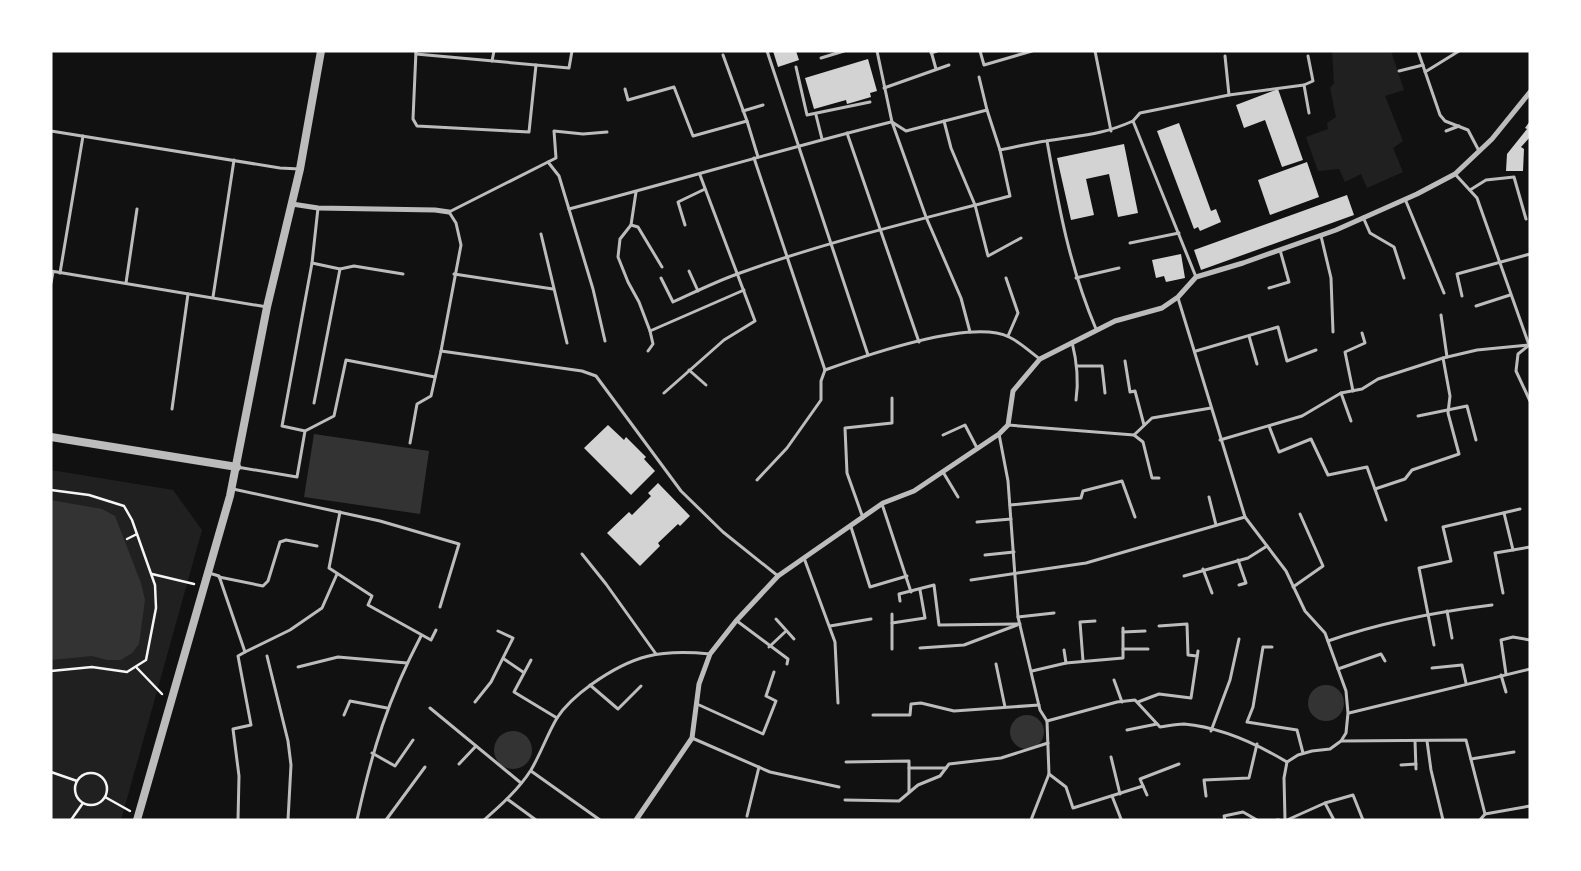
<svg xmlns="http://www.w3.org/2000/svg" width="1581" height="871" font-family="'DejaVu Sans',sans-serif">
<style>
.green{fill:#202020}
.water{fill:#333}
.building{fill:#d3d3d3}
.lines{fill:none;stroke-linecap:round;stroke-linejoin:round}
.path{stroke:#f5f5f5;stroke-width:2.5}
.service{stroke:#bcbcbc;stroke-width:3}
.minor{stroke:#bcbcbc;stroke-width:5}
.tertiary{stroke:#bcbcbc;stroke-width:8}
</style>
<rect width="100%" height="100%" fill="#111"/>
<g class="green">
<polygon points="1332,51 1391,51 1404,90 1385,96 1403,141 1393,148 1403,172 1367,188 1361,174 1345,182 1339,169 1318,171 1306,137 1328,129 1327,123 1336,117 1330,88 1334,83"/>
<polygon points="51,470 173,490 202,530 121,820 51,820"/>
</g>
<g class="water">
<polygon points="314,434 429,451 420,514 304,497"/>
<polygon points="51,500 102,509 115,516 141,583 145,600 139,644 132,653 121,660 107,660 92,656 51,660"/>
<circle cx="1326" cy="703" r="18"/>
<circle cx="1027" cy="732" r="17"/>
<circle cx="513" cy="750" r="19"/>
</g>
<g class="building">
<polygon points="773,51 796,51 799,60 778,67"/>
<polygon points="868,59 877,91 870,93 871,97 847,104 846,100 814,109 805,78"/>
<polygon points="1278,89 1303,160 1282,167 1265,120 1244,128 1236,105"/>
<polygon points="1530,121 1530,137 1521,147 1524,149 1523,171 1506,171 1507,154 1527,129 1525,128"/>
<polygon points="1179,123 1211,211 1216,209 1221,222 1200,231 1198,227 1194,229 1157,131"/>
<polygon points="1124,144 1138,213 1118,217 1109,174 1086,179 1094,215 1071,220 1057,158"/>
<polygon points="1307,162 1319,197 1270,215 1258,180"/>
<polygon points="1347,195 1354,215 1201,270 1194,250"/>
<polygon points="1181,254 1185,278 1166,282 1164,276 1156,278 1152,260"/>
<polygon points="608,425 624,440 626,437 646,457 644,459 655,471 631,495 584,448"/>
<polygon points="658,483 690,516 680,526 678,524 658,543 660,546 640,566 607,533 629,512 632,515 651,496 648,493"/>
</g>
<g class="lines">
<g class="path">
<polyline points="51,490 89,495 124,506 132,520 155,585 156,608 146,660 127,672 92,667 51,671"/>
<polyline points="127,539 137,534"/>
<polyline points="152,574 194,584"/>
<polyline points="137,668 162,694"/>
<polyline points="51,772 77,781"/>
<circle cx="91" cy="789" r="16"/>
<polyline points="105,797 130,811"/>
<polyline points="71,820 83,803"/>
</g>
<g class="service">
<polyline points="416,51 413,119 417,126 529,132 536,65"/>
<polyline points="767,51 868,355"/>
<polyline points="877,51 892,122 926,217 961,298 970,332"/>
<polyline points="931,51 936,69"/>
<polyline points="980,51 984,65 1032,51"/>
<polyline points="1095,51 1111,131"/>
<polyline points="1418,51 1440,115 1445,121 1468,130 1479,151"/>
<polyline points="931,53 937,51"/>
<polyline points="416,54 569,68 572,51"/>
<polyline points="723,55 747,121"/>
<polyline points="1225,56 1229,95"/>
<polyline points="1308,56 1313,81 1304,85 1309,113"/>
<polyline points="821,58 844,51"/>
<polyline points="492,61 494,51"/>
<polyline points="796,67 807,115 870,102"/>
<polyline points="1399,71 1423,65"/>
<polyline points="1425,72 1459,51"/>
<polyline points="979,77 987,110"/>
<polyline points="884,88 949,65"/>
<polyline points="625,89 628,100 674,87 693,136 747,121 758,157"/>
<polyline points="743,111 763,105"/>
<polyline points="816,115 822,139"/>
<polyline points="944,121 951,148 975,205 988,256 1021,238"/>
<polyline points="1133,121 1140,113 1229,95 1304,85"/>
<polyline points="51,131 280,168 300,169"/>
<polyline points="1446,131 1459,126"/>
<polyline points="847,133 919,342"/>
<path d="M1047,141C1059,208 1069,265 1096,329"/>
<path d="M1000,150C1016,147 1031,143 1046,141C1081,135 1099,136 1133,121L1196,277"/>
<polyline points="754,158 825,370"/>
<polyline points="548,162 556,158 554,131 583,134 607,132"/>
<polyline points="1455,174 1477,198 1529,345"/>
<polyline points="1470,190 1486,180 1514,177 1526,219"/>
<polyline points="636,192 631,225 620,239 618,257 628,282 639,302 650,331 653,344 648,351"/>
<polyline points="1405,199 1444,293"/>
<path d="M569,209C677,181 783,149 891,122"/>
<polyline points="1363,217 1370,233 1394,247 1404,278"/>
<polyline points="631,225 638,227 662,267"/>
<polyline points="685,225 678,202 705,189"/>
<polyline points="541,234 567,343"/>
<polyline points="1321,236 1331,278 1333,332"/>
<polyline points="1130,243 1179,233"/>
<polyline points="312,263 340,269 314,403"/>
<polyline points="340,269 354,266 403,274"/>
<polyline points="51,271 267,307"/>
<polyline points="689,271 698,291"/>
<polyline points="60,273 83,136"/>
<polyline points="454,274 553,289"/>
<path d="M661,278L673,302C695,292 717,281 740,273C828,241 919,220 1010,196L1000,150L987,110L906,131L892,122"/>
<polyline points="1006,278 1018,313 1008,336"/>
<polyline points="1076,278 1119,268"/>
<polyline points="51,283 53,272"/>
<polyline points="126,283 137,209"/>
<polyline points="1269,288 1289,282 1280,250"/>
<polyline points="1462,296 1457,274 1530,254"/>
<polyline points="213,297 234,160"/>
<polyline points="1178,298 1245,517 1286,571 1305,611 1325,633 1346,691 1348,713 1346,733 1341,741 1330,749 1312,751 1298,755 1287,762 1284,778 1285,820"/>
<polyline points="1476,306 1510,295"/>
<polyline points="1441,315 1447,357"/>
<polyline points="650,331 744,290"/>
<polyline points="1249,336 1257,364"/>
<polyline points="605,341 593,289 559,176 548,162 449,212 456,223 461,245 441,351 582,371 596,376 681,491 723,532 778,576"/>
<path d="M1072,342C1077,362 1079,380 1076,400"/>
<polyline points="1528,346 1518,354 1516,371 1530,401"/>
<polyline points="1196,351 1278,327 1287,361 1316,350"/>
<polyline points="1125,361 1130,392 1135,391 1144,425"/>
<polyline points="1077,366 1102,366 1105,393"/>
<polyline points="689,370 706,385"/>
<path d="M825,370C864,356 971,318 1009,337C1020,342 1030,352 1040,359"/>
<polyline points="1353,391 1345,352 1365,343 1362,333"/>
<polyline points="664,393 724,340 755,321 700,175"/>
<polyline points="1341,393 1351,421"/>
<polyline points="172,409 188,294"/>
<polyline points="1418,416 1467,406 1476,440"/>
<polyline points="1008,425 1134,435 1152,418 1211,408"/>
<polyline points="1269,426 1279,452 1311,439 1328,475 1367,467 1386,520"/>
<polyline points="305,431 334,416 346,360 435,377"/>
<polyline points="999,434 1008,481 1018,617 1040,710 1047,721 1049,774 1031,820"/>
<polyline points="943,435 965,425 977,448"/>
<polyline points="1134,435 1143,442 1152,478 1159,478"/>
<polyline points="1220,440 1302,416 1341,393 1362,389 1378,379 1443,358 1477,350 1528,345"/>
<polyline points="410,443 417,404 431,396 441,351"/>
<polyline points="237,467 297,477 305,431 282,426 312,263 318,208"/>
<polyline points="943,472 958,497"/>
<polyline points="757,480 787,448 821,400 821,381 825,370"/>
<polyline points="233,489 380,521 459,544 440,607"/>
<polyline points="1375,489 1405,479 1412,470 1459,454 1448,413 1450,396 1443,358"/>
<polyline points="1209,497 1216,525"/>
<polyline points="882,504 911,592"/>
<polyline points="1010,505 1081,498 1083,491 1122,481 1135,517"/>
<polyline points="340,512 329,568 372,596 368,605 431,640 436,630"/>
<polyline points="1504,513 1513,550 1530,547"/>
<polyline points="863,518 847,473 845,428 892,423 892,398"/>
<polyline points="977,522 1011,519"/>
<polyline points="851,527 870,587 907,576"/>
<polyline points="582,554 606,584 656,654"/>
<polyline points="985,555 1014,552"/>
<polyline points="804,558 835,642 838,703"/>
<polyline points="1238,560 1246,583 1239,585"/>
<polyline points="1203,569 1212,593"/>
<polyline points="209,573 219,576 245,652 238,656 251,725 233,729 239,776 238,820"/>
<polyline points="1184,576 1248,558 1267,546"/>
<polyline points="219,577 263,586 268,581 280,542 286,540 317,546"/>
<polyline points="971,580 1086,563 1245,517"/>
<polyline points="1293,587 1323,566 1300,514"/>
<polyline points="1503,593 1495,553 1513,550"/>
<polyline points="900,601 899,594 934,585 939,625 1020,624"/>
<polyline points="1447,611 1452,638"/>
<polyline points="892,614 892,649"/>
<polyline points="1018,617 1054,613"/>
<polyline points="776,619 794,639"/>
<polyline points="737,621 788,659 787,664"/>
<polyline points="892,623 925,618 920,590"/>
<polyline points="830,626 871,619"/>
<polyline points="1159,626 1187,624 1188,655 1197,656"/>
<polyline points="1123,632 1145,631"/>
<path d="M1328,641C1382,622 1435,612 1492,605"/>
<polyline points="1434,645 1419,568 1451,561 1443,527 1520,509"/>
<polyline points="769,647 785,632"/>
<polyline points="1272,647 1263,647 1253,707 1247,722 1297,730 1303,753"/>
<polyline points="920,648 964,645 1017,625"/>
<polyline points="1123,649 1148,649"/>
<polyline points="1064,650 1066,663"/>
<polyline points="245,652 290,630 322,608 337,574"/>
<polyline points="267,656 288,741 291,765 288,820"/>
<polyline points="504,659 523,672"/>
<polyline points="531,660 514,692 557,718"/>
<polyline points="1083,661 1080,622 1095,621"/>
<polyline points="996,664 1005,707"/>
<polyline points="298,667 338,657 407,663"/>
<polyline points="1432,668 1462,665 1466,683"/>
<polyline points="1338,669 1381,654 1385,661"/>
<polyline points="1032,671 1066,663 1123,658 1123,628"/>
<polyline points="1506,674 1501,640 1513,637 1530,640"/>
<polyline points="1501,675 1506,692"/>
<polyline points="1114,680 1122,702"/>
<polyline points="590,685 618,709 641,686"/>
<polyline points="475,702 491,682 513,638 498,631"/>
<polyline points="1138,702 1159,694 1191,698 1198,651"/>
<polyline points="697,704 763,734 776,701 766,696 774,672"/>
<polyline points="430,708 521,783"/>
<polyline points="1349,713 1530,669"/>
<polyline points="344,715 350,701 387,708"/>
<polyline points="873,715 910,715 911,704 921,703 954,711 1039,705"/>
<path d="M1047,721L1117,702L1135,700L1160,727C1168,726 1176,724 1184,724C1219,727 1257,744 1287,762"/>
<polyline points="1127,730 1157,724"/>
<polyline points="1211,731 1230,680 1239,639"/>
<polyline points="692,738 770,772 839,787"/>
<polyline points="1342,741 1466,740 1485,814 1530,806"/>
<polyline points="1415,741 1416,769"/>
<polyline points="1427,741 1431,770 1443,820"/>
<polyline points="372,753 395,766 413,740"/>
<polyline points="1111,757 1120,794"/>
<polyline points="1471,759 1514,752"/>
<polyline points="846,762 909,761 909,792"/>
<polyline points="459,764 476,746"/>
<polyline points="1401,765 1416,764"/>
<polyline points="909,768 946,768"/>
<polyline points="531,771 600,820"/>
<polyline points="1049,774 1066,787 1073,808 1143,786"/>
<polyline points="1147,795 1140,779 1179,764"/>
<polyline points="1112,796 1121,819"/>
<polyline points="1206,796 1204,780 1249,778 1257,744"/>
<polyline points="507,799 536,820"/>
<polyline points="845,800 899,801 918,785 940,776 949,764 1001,758 1048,743"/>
<polyline points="1325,803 1334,820"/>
<polyline points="747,816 759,767"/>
<path d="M357,820C372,751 388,699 421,636"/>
<polyline points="386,820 425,767"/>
<path d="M484,820C501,805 519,789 531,770C541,753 547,735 557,718C566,704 578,694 592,684C633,655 660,649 710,654"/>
<polyline points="1225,820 1224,816 1243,812 1257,820"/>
<polyline points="1277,820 1279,820"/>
<polyline points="1287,820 1325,803 1353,795 1363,820"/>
<polyline points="1480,820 1485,814"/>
</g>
<g class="minor">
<polyline points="292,204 318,208 435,210 449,212"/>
<polyline points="636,820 692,738 699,684 710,654 736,621 778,576 883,503 914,491 999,434 1008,425 1013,391 1040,359 1115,321 1162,308 1178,297 1196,277 1243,263 1336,230 1417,194 1455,174 1492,139 1530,92"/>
</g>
<g class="tertiary">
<polyline points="51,437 237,467"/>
<polyline points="137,820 230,496 267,307 300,169 321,51"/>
</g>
</g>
<rect width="1581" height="871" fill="none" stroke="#ffffff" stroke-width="105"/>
</svg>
